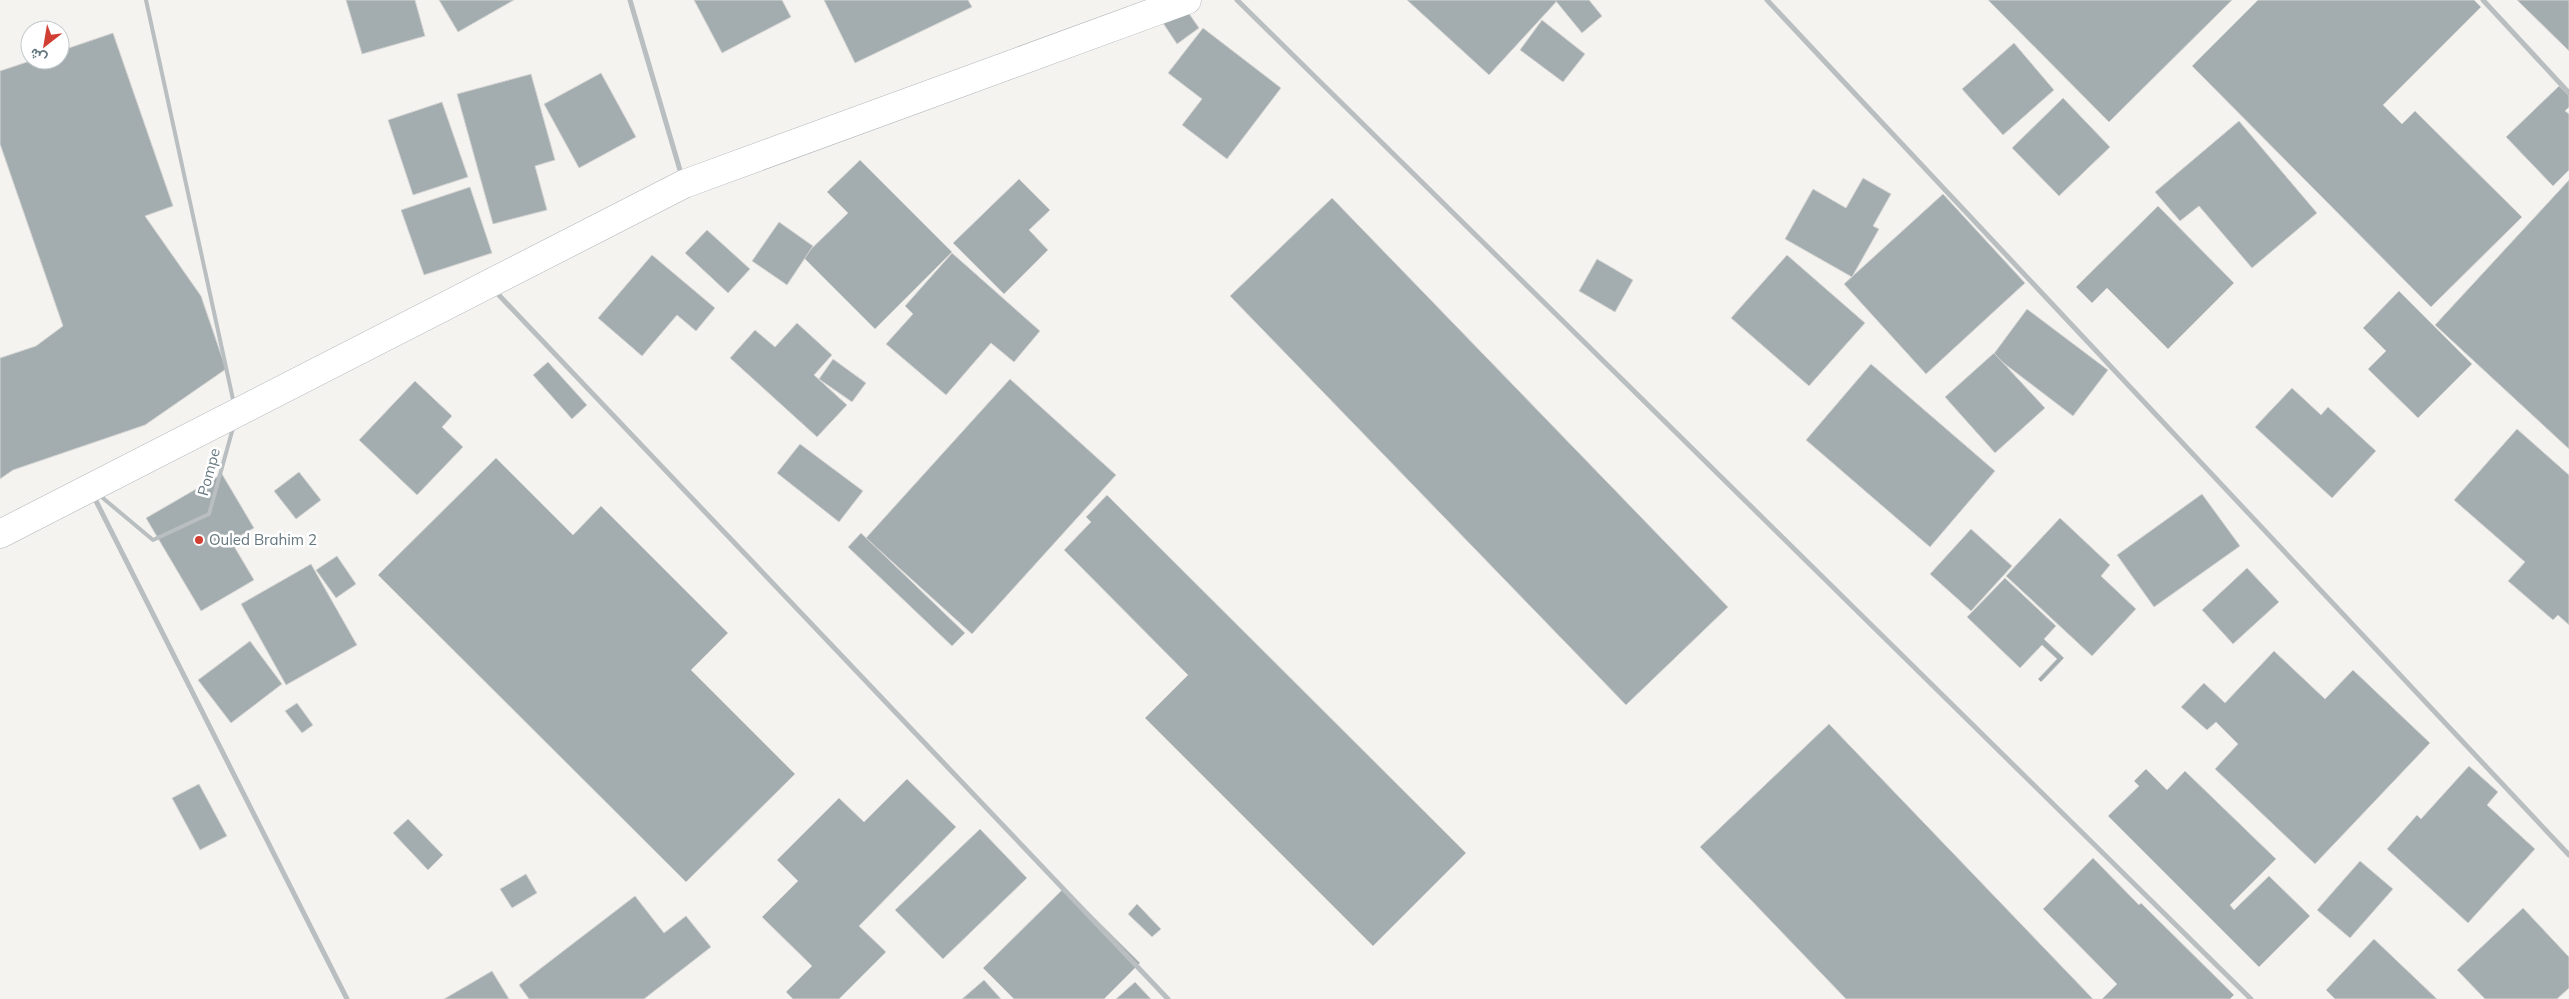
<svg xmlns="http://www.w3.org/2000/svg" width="2569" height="999" font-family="Mulish,Vazirmatn,sans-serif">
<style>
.building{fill:#a3acaf;stroke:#d5d5d3}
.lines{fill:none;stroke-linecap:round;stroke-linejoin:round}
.secondary-casing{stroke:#aeb4b7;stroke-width:29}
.lane{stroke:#b9bec0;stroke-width:4}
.street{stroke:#b9bec0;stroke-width:5}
.secondary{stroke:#fff;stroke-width:28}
.poi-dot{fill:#d13f33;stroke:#fff;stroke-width:2}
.labels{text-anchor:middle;stroke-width:5;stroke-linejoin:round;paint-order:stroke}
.street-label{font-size:15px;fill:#66787f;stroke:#fff}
.poi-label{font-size:15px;fill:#66787f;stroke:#fff;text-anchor:start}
</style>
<rect width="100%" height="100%" fill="#f4f3f0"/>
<g class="building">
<polygon points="346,0 415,0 425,36 362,54"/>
<polygon points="439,0 514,0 458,32"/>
<polygon points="694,0 782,0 791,17 722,53"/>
<polygon points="824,0 968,0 972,7 855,63"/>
<polygon points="1407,0 1556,0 1557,1 1489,75"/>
<polygon points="1555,0 1589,0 1602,16 1582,33"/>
<polygon points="1988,0 2232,0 2109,122"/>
<polygon points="2258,0 2474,0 2481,7 2383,105 2402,124 2415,111 2522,217 2431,307 2192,66"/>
<polygon points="2517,0 2569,0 2569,51"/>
<polygon points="1181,2 1199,28 1177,44 1159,17"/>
<polygon points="1542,20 1585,54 1563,82 1520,50"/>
<polygon points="1203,28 1281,88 1227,159 1182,125 1202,99 1168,73"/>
<polygon points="113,33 173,206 145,216 201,296 226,369 145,425 13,470 0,479 0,358 36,346 63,326 0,144 0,71 33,60 60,60 60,51"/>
<polygon points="2014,43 2054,90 2003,135 1962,89"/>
<polygon points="601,73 636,137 579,168 544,104"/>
<polygon points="531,74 555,160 535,166 547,210 493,224 457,94"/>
<polygon points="2559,86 2569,96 2569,107 2565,111 2569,114 2569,170 2553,186 2506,137"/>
<polygon points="2063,98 2110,147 2059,196 2012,148"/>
<polygon points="442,102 468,177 413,195 388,120"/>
<polygon points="2239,121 2317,213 2252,268 2199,206 2180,221 2155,192"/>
<polygon points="860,160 952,252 875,329 803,257 848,213 827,192"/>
<polygon points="1863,178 1891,194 1873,226 1879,229 1852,277 1785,239 1813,189 1846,208"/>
<polygon points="1019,179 1050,210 1029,230 1048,250 1004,294 953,243"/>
<polygon points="2569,180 2569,449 2435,325"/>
<polygon points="470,187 492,253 424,275 401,210"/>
<polygon points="1943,194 2025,283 1926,374 1844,284"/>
<polygon points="1332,198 1728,607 1626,705 1230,296"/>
<polygon points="2158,206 2234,283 2168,349 2107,288 2092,303 2076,287"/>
<polygon points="779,222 813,246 787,285 752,261"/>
<polygon points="707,230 750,269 728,293 685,253"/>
<polygon points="952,253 1040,331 1014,362 991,343 946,395 886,344 913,314 905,306"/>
<polygon points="652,255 715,308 696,331 677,315 642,356 598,318"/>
<polygon points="1787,255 1865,323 1809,386 1731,318"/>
<polygon points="1597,259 1633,280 1615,312 1579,291"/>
<polygon points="2399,291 2472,364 2418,418 2368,369 2386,351 2363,328"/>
<polygon points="2027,309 2108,370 2073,416 1993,355"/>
<polygon points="797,323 832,355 814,375 847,405 817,437 730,358 755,330 775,347"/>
<polygon points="1994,353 2045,408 1995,453 1945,397"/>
<polygon points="833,359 866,383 852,402 819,379"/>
<polygon points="548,362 587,405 572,419 533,375"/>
<polygon points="1871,364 1995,471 1930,547 1806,440"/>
<polygon points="1010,379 1116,475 972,634 866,538"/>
<polygon points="415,381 452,416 442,427 463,447 417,495 359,440"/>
<polygon points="2292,388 2321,415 2328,407 2376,451 2332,498 2255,427"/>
<polygon points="2517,429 2569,475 2569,625 2558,615 2553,620 2508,581 2525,562 2454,500"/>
<polygon points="800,444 863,491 839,522 777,473"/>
<polygon points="496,458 573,535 601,506 728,633 691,670 795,774 686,882 378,575"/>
<polygon points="299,472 321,500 296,519 274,491"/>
<polygon points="222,474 254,528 231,541 254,580 201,611 146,518"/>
<polygon points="2202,494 2240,546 2154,607 2117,555"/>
<polygon points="1107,495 1466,853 1373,946 1145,718 1188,675 1064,550 1091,522 1086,517"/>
<polygon points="2060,518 2110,565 2101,576 2136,609 2092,656 2006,576"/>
<polygon points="1971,529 2012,566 1971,611 1930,574"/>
<polygon points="861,533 965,633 952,646 848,547"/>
<polygon points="337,556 356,584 336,598 316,570"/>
<polygon points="311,564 357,645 286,685 241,604"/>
<polygon points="2247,568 2279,602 2233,644 2202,610"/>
<polygon points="2005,578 2056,626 2044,639 2064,658 2041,682 2038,679 2057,659 2042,645 2020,668 1967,617"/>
<polygon points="250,641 282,684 231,723 198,680"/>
<polygon points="2274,651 2325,699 2353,670 2430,743 2315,864 2215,769 2238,744 2216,722 2207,730 2181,707 2204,683 2225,703"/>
<polygon points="297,703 313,725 302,733 285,711"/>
<polygon points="1829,724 2093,999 1846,999 1700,847"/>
<polygon points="2469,766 2498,792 2487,805 2535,849 2468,923 2387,849 2417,815 2421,819"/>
<polygon points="2146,769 2167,790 2185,771 2276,859 2230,905 2234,910 2269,876 2310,916 2259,967 2108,816 2139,786 2134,781"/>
<polygon points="907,779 956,827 859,926 886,952 839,999 793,999 786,992 812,966 762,917 798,881 777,860 839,798 864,822"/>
<polygon points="199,784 227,836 200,850 172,798"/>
<polygon points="408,819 443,855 428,870 393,833"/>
<polygon points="980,829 1027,878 943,959 895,910"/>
<polygon points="2093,858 2139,905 2141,903 2234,995 2230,999 2102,999 2117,984 2043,909"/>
<polygon points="2360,861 2393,889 2350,938 2317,910"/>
<polygon points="526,874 537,893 512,908 500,889"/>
<polygon points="1064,888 1140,963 1104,999 1014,999 983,968"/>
<polygon points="635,896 664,933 686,916 711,947 644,999 529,999 519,985"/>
<polygon points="1137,904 1161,929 1152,937 1128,914"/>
<polygon points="2523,908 2569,957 2569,988 2557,999 2485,999 2457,970"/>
<polygon points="2374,939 2437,999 2335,999 2326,990"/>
<polygon points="492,971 509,999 444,999"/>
<polygon points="984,980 1001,999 962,999"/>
<polygon points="1135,982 1151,999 1116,999"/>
</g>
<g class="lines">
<defs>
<polyline id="secondary" points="0,534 684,184 1187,0"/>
</defs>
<use href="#secondary" class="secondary-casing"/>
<g class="lane">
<polyline points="146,0 234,404"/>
<polyline points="98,494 153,540 209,514 233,428"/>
</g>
<g class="street">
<polyline points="630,0 682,177"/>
<polyline points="1237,0 2251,999"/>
<polyline points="1767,0 2569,855"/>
<polyline points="2483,0 2569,93"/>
<polyline points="495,291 1168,999"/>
<polyline points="93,495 347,999"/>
</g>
<use href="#secondary" class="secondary"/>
</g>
<circle class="poi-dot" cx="199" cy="540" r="5"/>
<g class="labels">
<g class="street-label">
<text transform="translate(209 472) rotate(-75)" y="5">Pompe</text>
</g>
<g class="poi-label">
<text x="209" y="545">Ouled Brahim 2</text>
</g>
</g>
<g transform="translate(45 45) rotate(211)"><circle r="24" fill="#ffffff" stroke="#c2c9cc"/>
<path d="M0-4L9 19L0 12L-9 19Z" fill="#d13f33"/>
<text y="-8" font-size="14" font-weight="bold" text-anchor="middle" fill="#66787f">ش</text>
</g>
</svg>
